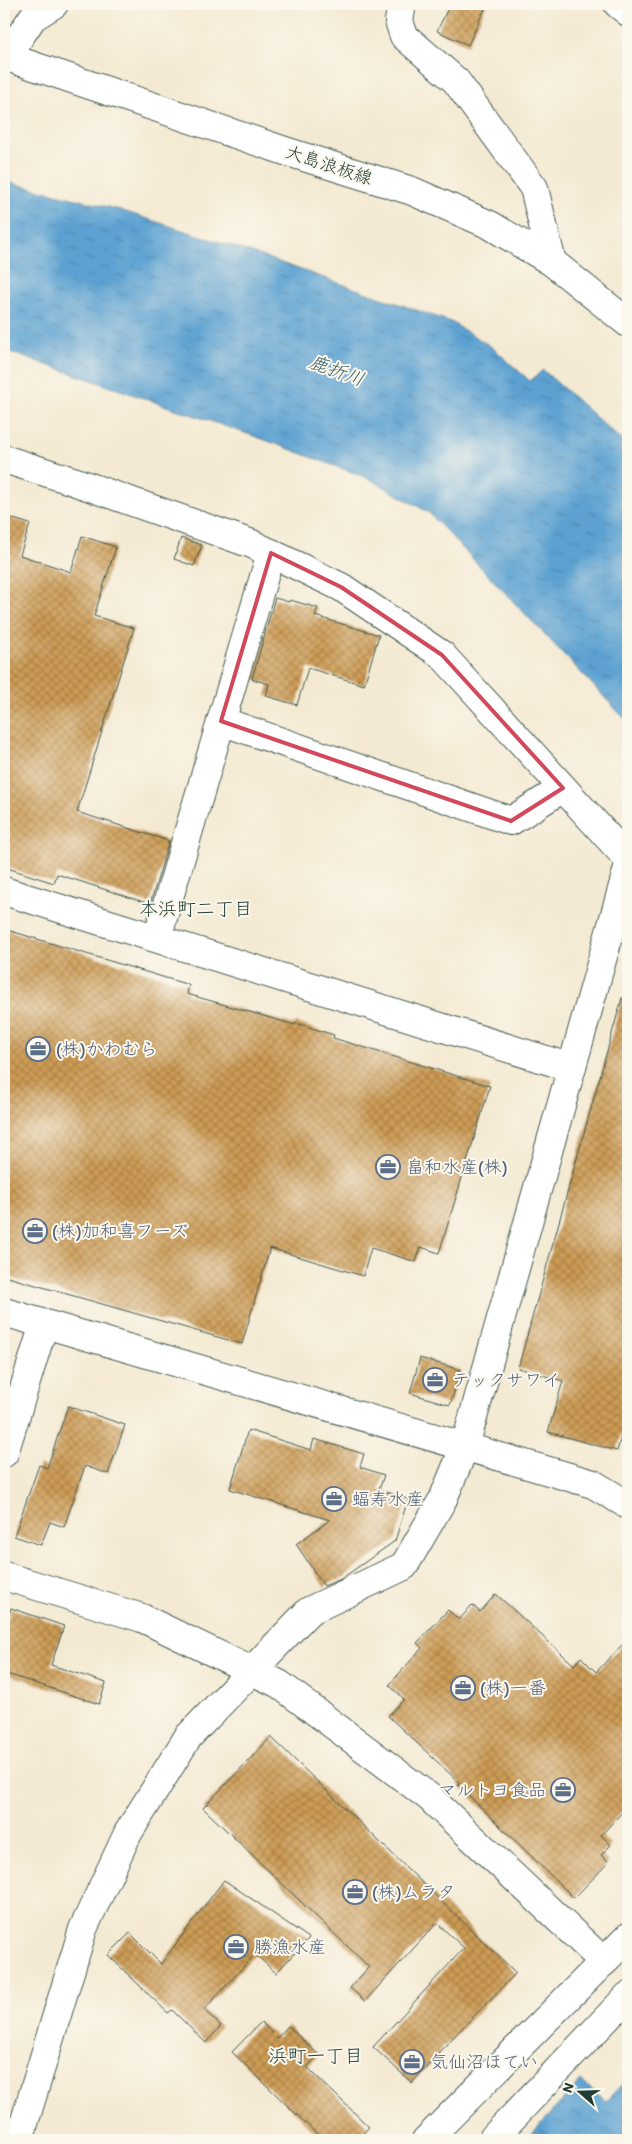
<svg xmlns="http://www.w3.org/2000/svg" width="632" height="2144" font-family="Itim,'Klee One',sans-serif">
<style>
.water{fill:url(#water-ripples);stroke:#3d6f82}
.building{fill:url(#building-cross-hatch)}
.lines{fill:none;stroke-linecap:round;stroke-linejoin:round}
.minor-casing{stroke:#3f574c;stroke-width:30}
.major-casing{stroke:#3f574c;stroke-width:30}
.minor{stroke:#fff;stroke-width:28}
.major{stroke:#fff;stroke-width:28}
.marked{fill:none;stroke:#d1495b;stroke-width:4;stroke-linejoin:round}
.labels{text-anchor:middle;stroke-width:4;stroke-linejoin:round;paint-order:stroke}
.street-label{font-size:18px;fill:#1f3d34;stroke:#fbf7ec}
.service-label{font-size:18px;fill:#4e5e75;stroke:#fbf7ec;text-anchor:start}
.water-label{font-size:19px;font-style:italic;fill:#315b63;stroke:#fbf7ec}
.neighbourhood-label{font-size:19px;fill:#1f3d34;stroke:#fbf7ec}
</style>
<defs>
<pattern id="water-ripples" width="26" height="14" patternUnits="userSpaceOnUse" patternTransform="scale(1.25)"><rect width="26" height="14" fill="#5ba1d1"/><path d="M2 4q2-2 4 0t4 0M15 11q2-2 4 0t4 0" fill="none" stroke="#4b84aa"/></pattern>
<pattern id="building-cross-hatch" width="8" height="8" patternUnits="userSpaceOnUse" patternTransform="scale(1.25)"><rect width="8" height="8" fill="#ce9c54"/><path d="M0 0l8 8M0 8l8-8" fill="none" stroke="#a78046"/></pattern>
</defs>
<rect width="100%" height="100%" fill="#fbf7ec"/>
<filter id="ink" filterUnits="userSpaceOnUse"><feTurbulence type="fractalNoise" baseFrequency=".02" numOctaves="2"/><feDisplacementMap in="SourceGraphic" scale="10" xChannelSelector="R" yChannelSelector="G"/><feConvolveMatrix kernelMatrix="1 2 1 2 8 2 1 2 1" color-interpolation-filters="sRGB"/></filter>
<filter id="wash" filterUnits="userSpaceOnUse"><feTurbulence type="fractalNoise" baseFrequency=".0096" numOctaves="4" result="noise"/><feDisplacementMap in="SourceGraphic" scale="20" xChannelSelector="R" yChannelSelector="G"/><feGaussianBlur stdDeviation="1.12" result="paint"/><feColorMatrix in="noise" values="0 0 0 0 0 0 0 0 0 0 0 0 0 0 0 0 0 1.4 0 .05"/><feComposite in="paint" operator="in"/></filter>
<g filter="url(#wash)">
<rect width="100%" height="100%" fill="#f4ead3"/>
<g class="water">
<polygon points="4,181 120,210 238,248 451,322 492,347 530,381 543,370 626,444 620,452 628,459 628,722 428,512 370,479 265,440 4,350"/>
<polygon points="628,2078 628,2140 526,2139 581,2081 606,2101"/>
</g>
<g id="blocks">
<g class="building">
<polygon points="450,4 487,4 468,45 437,31"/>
<polygon points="4,516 30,524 20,555 71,572 82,536 116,547 94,616 134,628 77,812 169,841 150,904 57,874 54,883 4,867"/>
<polygon points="181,538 202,545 194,566 174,559"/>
<polygon points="275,598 289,602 290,600 318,608 315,616 379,635 364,685 308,668 297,705 266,696 269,684 252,679"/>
<polygon points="4,929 189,985 187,994 295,1025 296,1023 334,1035 333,1038 490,1086 439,1253 421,1247 416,1262 371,1248 363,1276 270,1248 242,1344 4,1276"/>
<polygon points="622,998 628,999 628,1413 617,1451 548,1432 563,1381 518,1368"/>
<polygon points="420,1358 461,1370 450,1405 410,1393"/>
<polygon points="68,1406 125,1425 108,1474 85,1466 64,1527 50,1522 41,1545 14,1536 39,1465 47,1468"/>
<polygon points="248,1430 311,1450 314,1439 364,1454 360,1467 384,1475 379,1490 408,1499 395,1541 341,1579 324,1586 296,1544 330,1520 230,1489"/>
<polygon points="496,1594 574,1665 581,1657 596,1672 628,1639 628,1806 601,1835 611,1845 601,1855 609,1862 574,1898 458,1785 460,1783 388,1716 404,1699 389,1685 422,1648 417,1643 448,1610 459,1620 472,1605 480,1612"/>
<polygon points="11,1608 64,1626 51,1665 106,1683 99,1704 4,1673 4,1631"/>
<polygon points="271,1737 516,1973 438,2053 439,2054 412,2083 373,2047 464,1948 437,1923 365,2001 350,1988 369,1967 203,1808"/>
<polygon points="224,1880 309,1938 276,1973 255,1954 204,2010 221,2026 206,2043 172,2010 168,2013 108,1955 130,1933 161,1964"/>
<polygon points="261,2022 277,2038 288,2026 319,2055 307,2067 369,2127 357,2140 323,2140 232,2052"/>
</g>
</g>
</g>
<g filter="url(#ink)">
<use href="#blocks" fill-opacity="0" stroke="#3f574c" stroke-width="1"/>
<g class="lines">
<defs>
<g id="minor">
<polyline points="402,4 399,21 404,36 456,81 534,188 552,262"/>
<polyline points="4,459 73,481 252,544 341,587 442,655 628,859"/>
<polyline points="221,721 511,821 563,788"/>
<polyline points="4,891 572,1068"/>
<polyline points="157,938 271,553"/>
<polyline points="4,1312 593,1484 628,1505"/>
<polyline points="4,1453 44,1324"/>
<polyline points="4,1576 142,1618 279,1684 429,1797 604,1962"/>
<polyline points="19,2140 83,1929 128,1833 188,1737 309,1611 404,1566 443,1499 465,1446 628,868"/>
<polyline points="426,2140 628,1937"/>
<polyline points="495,2140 494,2137 628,1996"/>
</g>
<g id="major">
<polyline points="618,4 628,12"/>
<polyline points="4,56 288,152 412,191 490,225 552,262 628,323"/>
<polyline points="4,60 33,17 54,4"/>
</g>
</defs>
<use href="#minor" class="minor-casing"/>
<use href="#major" class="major-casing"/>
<use href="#minor" class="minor"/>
<use href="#major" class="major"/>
</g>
</g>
<path class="marked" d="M271,553L341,587L442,655L563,788L511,821L221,721Z"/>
<defs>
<symbol id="office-ring" viewBox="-11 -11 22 22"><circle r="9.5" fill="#fbf7ec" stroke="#5c6f8a" stroke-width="1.5"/><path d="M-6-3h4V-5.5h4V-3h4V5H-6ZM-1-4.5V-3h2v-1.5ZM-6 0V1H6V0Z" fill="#5c6f8a"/></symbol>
</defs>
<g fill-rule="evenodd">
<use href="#office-ring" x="24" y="1035" width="28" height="28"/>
<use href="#office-ring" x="374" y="1153" width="28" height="28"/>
<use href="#office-ring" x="21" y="1217" width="28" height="28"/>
<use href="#office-ring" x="421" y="1366" width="28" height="28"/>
<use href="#office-ring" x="320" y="1485" width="28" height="28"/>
<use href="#office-ring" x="449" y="1674" width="28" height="28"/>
<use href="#office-ring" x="549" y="1776" width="28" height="28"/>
<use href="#office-ring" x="341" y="1878" width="28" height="28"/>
<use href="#office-ring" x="222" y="1933" width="28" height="28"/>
<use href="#office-ring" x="398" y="2048" width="28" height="28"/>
</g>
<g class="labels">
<g class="street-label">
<text transform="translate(329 165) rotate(18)" y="6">大島浪板線</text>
</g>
<g class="service-label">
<text x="56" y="1055">(株)かわむら</text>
<text x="406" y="1173">畠和水産(株)</text>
<text x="52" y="1237">(株)加和喜フーズ</text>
<text x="452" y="1386">テックサワイ</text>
<text x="352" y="1505">蝠寿水産</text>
<text x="480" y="1694">(株)一番</text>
<text x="546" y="1796" text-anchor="end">マルトヨ食品</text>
<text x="372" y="1898">(株)ムラタ</text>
<text x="254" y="1953">勝漁水産</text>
<text x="430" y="2068">気仙沼ほてい</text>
</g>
<g class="water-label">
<text transform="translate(337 370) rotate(20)" y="7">鹿折川</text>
</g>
<g class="neighbourhood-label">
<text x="196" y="915">本浜町二丁目</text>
<text x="316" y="2062">浜町一丁目</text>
</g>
</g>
<rect width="632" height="2144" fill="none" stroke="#fbf7ec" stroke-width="20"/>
<g transform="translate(580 2092) rotate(290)" stroke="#fbf7ec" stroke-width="4" paint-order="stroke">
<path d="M0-4L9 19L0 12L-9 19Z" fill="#1f3d34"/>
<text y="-8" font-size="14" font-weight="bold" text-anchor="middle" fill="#1f3d34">N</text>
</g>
</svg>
